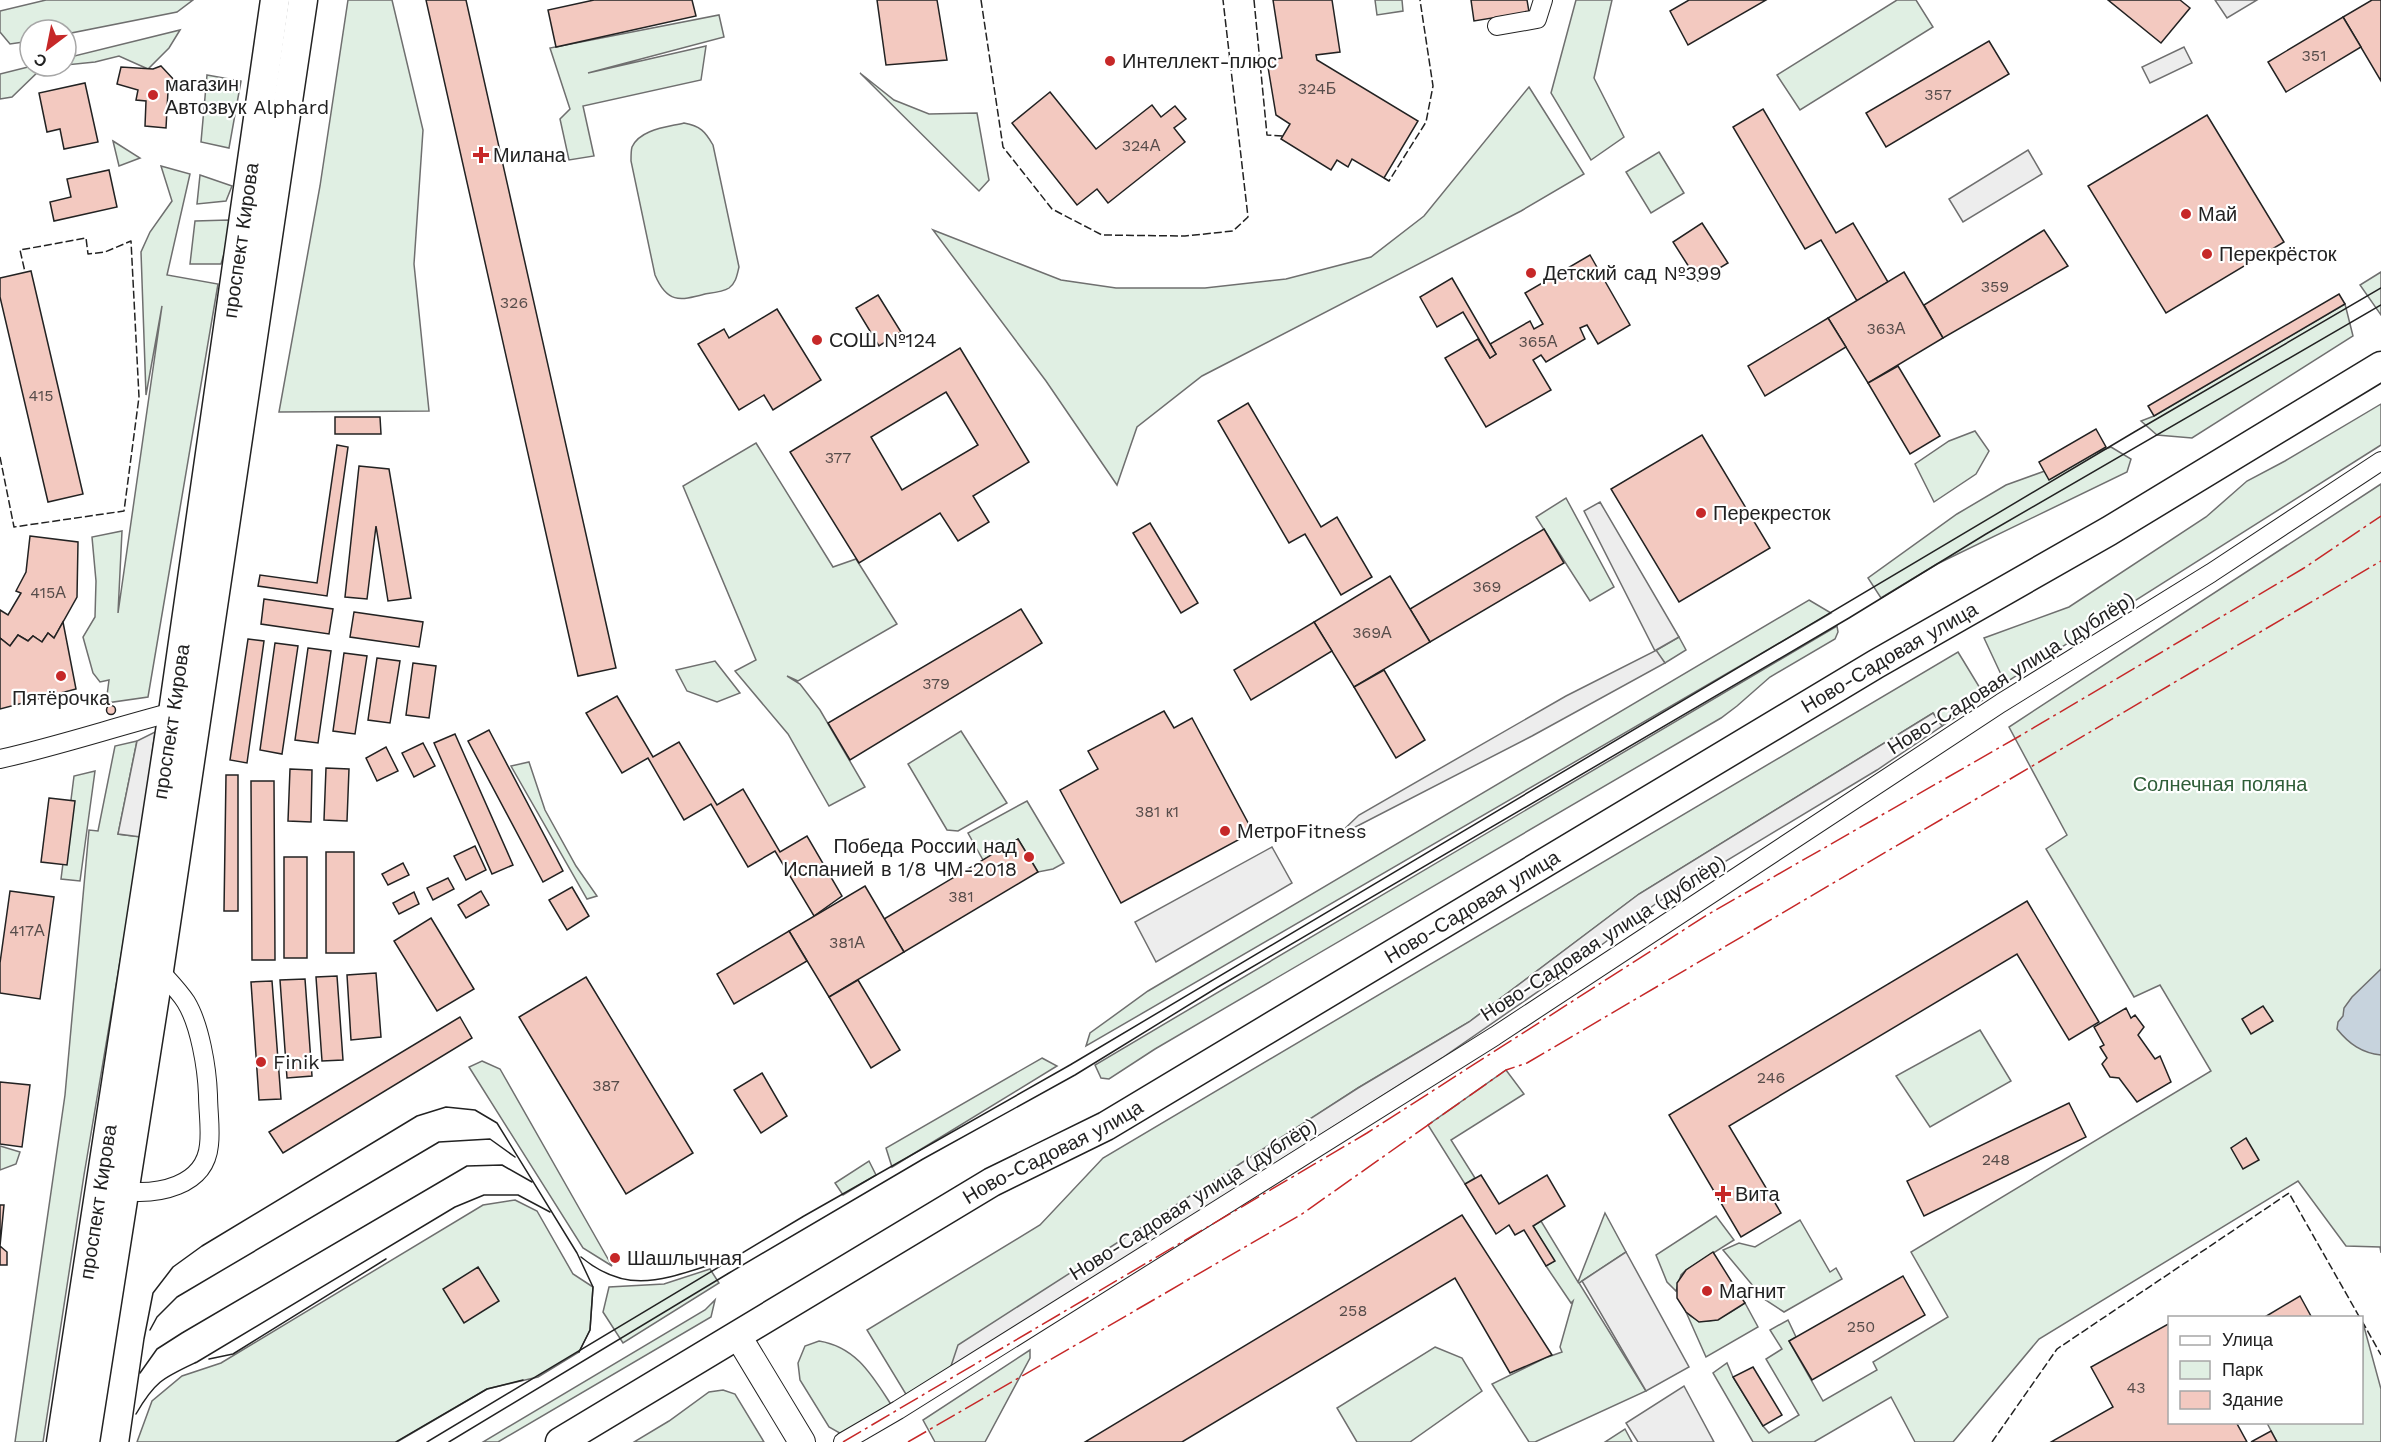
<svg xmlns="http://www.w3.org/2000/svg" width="2381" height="1442" font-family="'Work Sans',sans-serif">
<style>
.green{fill:#e0efe3;stroke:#6f6f6f;stroke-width:1.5}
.parking{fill:#ededed;stroke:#6f6f6f;stroke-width:1.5}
.water{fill:#c7d3dd;stroke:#6f6f6f;stroke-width:1.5}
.building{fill:#f3c9c0;stroke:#222;stroke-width:1.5;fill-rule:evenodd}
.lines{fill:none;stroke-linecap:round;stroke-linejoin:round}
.street-casing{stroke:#222;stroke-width:20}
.secondary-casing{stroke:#222;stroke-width:28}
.primary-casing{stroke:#222;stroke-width:31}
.street{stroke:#fff;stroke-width:18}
.secondary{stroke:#fff;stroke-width:26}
.primary{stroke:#fff;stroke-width:28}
.tram{stroke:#222;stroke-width:1.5}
.fence{stroke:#222;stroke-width:1.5;stroke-dasharray:8 3;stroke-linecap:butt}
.power{stroke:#c62828;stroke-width:1.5;stroke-dasharray:21 4.5 3 4.5;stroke-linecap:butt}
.poi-dot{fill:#c62828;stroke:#fff;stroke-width:2}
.labels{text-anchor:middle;stroke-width:4.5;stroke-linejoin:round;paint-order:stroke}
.number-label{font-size:16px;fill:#564c4a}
.poi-label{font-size:20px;fill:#222;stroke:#fff;text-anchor:start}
.street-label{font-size:20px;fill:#222;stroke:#fff}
.park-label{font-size:20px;fill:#2f5e38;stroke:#fff}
</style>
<rect width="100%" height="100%" fill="#fff"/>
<g class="green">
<polygon points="46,0 193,0 177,12 66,34 66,30 30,30 30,41 10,44 0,32 0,11"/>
<polygon points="348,0 392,0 423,130 414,264 429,411 279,412 320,186"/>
<polygon points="1375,0 1402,0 1403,11 1377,15"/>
<polygon points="1576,0 1612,0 1594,78 1624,137 1591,160 1551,93"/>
<polygon points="1897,0 1916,0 1933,27 1800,110 1777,75"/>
<polygon points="719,15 724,37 588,73 706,46 701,80 583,106 594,156 569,160 560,119 570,109 550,48"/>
<polygon points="180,30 169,48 148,69 119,56 95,62 66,65 66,58"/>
<polygon points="32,66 57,66 42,68 12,97 0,99 0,74"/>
<polygon points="860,73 894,100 929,114 977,113 989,180 979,191"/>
<polygon points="207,75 241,81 229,148 201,142"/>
<polygon points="1529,87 1584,174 1521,211 1202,376 1137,427 1117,485 1046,381 933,230 1061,280 1116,288 1205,288 1286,279 1371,257 1424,216"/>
<path d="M684,123C700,126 705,131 713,145L739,267C737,275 736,283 729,288C723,292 712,293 705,294C679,301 667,303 655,275L631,161C631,157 631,150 632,147C640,129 668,127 684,123Z"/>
<polygon points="113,141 140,158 119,166"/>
<polygon points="1659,152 1684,193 1651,213 1626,172"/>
<polygon points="161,166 190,174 167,275 218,284 148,697 106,703 109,680 100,682 93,673 83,637 95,617 96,581 92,537 122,531 118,613 162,306 146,395 141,252 150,232 172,201"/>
<polygon points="200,175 232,186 226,201 197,204"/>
<polygon points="229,220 232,227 221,264 190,264 195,221"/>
<polygon points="2381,272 2381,315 2360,285"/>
<polygon points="2345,304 2353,336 2192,438 2157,435 2141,421 2154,416"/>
<polygon points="2381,404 2381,445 2005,683 1984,638 2069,607 2206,517 2247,481 2285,461"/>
<polygon points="1975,431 1989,451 1976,474 1934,502 1915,464 1949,441"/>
<polygon points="756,443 833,567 856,559 897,624 798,681 787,676 800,684 820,710 865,787 829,806 788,734 735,671 756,660 683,486"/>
<polygon points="2111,447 2131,459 2127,472 1937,564 1881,598 1868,578 1957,514 2006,485"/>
<polygon points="2381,484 2381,1253 2380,1247 2346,1246 2298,1181 2039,1339 1953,1442 1915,1442 1891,1397 1814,1442 1753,1442 1713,1373 1727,1363 1733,1377 1763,1426 1769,1433 1799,1415 1766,1359 1782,1349 1770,1330 1788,1320 1796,1337 1789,1341 1823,1401 1877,1370 1873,1362 1948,1317 1911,1252 2211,1071 2160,985 2134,997 2046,849 2067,835 2009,727"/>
<polygon points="1566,498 1614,587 1590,601 1536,517"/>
<polygon points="1809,600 1831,613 1086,1046 1090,1033 1148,991"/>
<polygon points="1837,626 1838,632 1835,639 1770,677 1737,706 1721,718 1155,1049 1109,1079 1101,1078 1095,1065"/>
<polygon points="1679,637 1686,650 1665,663 1655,651"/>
<polygon points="1958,652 1986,698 1942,726 1933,713 1639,894 1469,1022 1358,1088 1068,1277 950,1369 907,1396 867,1330 1040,1225 1103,1158"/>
<polygon points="715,661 740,693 717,702 687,691 676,670"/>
<polygon points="961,731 1007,803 958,831 947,830 908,764"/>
<polygon points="137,741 118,834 141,837 84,1175 43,1442 15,1442 65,1095 89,830 98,831 115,746"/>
<polygon points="529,762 545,810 576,866 597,896 587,899 511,766"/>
<polygon points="95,771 80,881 61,879 74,776"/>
<polygon points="1027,801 1064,863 1053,869 1038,872 1018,839 983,860 968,833"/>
<polygon points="1980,1030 2011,1081 1930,1127 1896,1076"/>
<polygon points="1042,1058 1057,1066 892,1167 886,1148"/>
<polygon points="482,1061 500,1069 612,1266 583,1248 469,1067"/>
<polygon points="1506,1070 1524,1094 1451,1140 1475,1178 1465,1184 1428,1125"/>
<polygon points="0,1146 20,1152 16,1164 0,1170"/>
<polygon points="869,1161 876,1175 843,1195 835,1183"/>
<polygon points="515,1200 537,1211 573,1274 593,1287 590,1330 579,1352 538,1377 487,1389 397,1442 137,1442 152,1401 182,1376 221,1363 483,1205"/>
<polygon points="1605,1213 1626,1252 1579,1283 1646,1391 1535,1442 1529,1442 1492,1384 1545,1358 1562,1352 1560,1347 1573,1301 1571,1303 1546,1266 1554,1261 1533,1226 1541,1221 1578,1282"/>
<polygon points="1716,1216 1734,1240 1686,1270 1681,1275 1676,1291 1667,1282 1656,1255"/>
<polygon points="1800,1220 1830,1272 1836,1268 1842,1279 1784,1312 1764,1299 1723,1250 1739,1243 1755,1247"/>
<polygon points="710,1269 719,1283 623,1343 603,1312 609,1287 664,1284"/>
<polygon points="715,1300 711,1317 498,1442 483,1442 705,1310"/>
<path d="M1745,1303L1758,1327L1706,1357L1686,1312C1706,1332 1726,1315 1745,1303Z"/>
<polygon points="2363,1323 2381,1389 2381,1442 2277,1442 2267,1423 2362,1422"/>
<path d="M819,1341C857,1347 873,1377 892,1406L843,1435L829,1427L800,1380L798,1363L805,1346Z"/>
<polygon points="1435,1347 1462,1358 1482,1391 1410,1442 1357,1442 1337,1408"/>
<polygon points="1030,1350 1030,1358 985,1442 935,1442 923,1420"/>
<polygon points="723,1390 735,1394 764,1442 634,1442 669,1421 709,1392"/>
<polygon points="1625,1429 1632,1442 1605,1442"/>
</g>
<g class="parking">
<polygon points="2215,0 2257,0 2227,18"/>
<polygon points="2184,47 2192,63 2150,83 2142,67"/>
<polygon points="2028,150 2042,174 1963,222 1949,199"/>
<polygon points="1600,502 1679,637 1656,650 1665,663 1532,736 1336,837 1359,815 1566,696 1655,651 1584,511"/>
<polygon points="1933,713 1942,726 1877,770 1658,902 1562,975 1442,1058 950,1369 958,1345 1358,1088 1469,1022 1639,894"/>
<polygon points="155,732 141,837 118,834 137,741"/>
<polygon points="1272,847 1292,883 1156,962 1135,922"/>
<polygon points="1626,1252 1689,1367 1646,1391 1582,1281"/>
<polygon points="1684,1386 1714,1442 1638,1442 1626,1423"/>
</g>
<path class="water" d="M2381,969V1055C2362,1053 2349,1044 2337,1029L2338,1022L2343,1016L2344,1008L2352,997Z"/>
<g class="building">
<polygon points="426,0 466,0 616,668 578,676"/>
<polygon points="594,0 692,0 696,16 556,47 548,10"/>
<polygon points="877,0 937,0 947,60 886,65"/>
<polygon points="1273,0 1332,0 1340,52 1316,55 1317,60 1418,121 1384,178 1352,159 1348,167 1337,160 1331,170 1281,139 1290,124 1276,115 1267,61 1282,58"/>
<polygon points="1471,0 1527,0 1529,12 1474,21"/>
<polygon points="1689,0 1766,0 1688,45 1670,11"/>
<polygon points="2108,0 2180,0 2190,8 2161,43"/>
<polygon points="2372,0 2381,0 2381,81 2343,17"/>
<polygon points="2343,17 2361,47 2286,92 2268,62"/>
<polygon points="1989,41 2009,74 1886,147 1866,113"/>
<polygon points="161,66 176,82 168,91 166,128 145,126 146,101 136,100 138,90 117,84 121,67 153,69"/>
<polygon points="85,83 98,142 64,149 60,129 47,132 39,93"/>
<polygon points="1050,92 1096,149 1152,105 1161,117 1175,106 1186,119 1174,128 1185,142 1108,203 1097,189 1077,205 1012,123"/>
<polygon points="1763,109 1836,233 1853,223 1888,282 1857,301 1821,240 1805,249 1733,127"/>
<polygon points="2207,115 2284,242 2166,313 2088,186"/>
<polygon points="109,170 117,207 54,221 50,202 71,197 67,179"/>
<polygon points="1702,223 1728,263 1698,281 1673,242"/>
<polygon points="2044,230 2068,266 1943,338 1924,305"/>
<polygon points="1590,255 1630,325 1598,344 1587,325 1580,328 1585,339 1546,362 1541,355 1533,360 1551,390 1486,427 1445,358 1478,339 1490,358 1496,354 1490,344 1530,321 1534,329 1543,324 1525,293"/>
<polygon points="31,271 83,494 48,502 0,297 0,278"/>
<polygon points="1904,272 1943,338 1868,383 1828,318"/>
<polygon points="1452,278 1496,354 1490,358 1463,312 1437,327 1420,297"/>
<polygon points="2339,294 2345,304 2154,416 2148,406"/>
<polygon points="878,295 901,332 879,346 856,308"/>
<polygon points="777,309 821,380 773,410 764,395 739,410 698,344 724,329 729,338"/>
<polygon points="1828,318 1846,347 1765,396 1748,366"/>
<path d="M960,348L1029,462L973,496L989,522L958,541L940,513L859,563L790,452ZM946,392L978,445L902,490L871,437Z"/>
<polygon points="1898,366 1940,436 1910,454 1868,383"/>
<polygon points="1248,403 1321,527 1337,517 1372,577 1341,595 1305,534 1289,543 1218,421"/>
<polygon points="335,417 380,417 381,434 335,434"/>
<polygon points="2096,429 2106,447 2049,480 2039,462"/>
<polygon points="1702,435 1770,548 1679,602 1611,489"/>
<polygon points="337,445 348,447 327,596 258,586 260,575 317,583"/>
<polygon points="359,466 389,469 411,598 388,601 376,526 367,599 345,597"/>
<polygon points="1150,523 1198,603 1181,613 1133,533"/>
<polygon points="1544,529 1564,563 1430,642 1410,609"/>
<polygon points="30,536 78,542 77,597 54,638 48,633 42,642 33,636 28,641 18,635 10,646 0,638 0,610 8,615 21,593 16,591 26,572"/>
<polygon points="1390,576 1430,642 1354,687 1314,622"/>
<polygon points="264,599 333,609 329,634 261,624"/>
<polygon points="1021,609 1042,643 850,760 828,723"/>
<polygon points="354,612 423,622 419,647 350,637"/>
<polygon points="63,622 76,689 0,709 0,638 10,646 18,635 28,641 33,636 42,642 48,633 54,638"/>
<polygon points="1314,622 1332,651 1251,700 1234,670"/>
<polygon points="248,639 264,641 247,763 230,760"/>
<polygon points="275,643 298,646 282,754 260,750"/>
<polygon points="308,648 331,651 318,743 295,740"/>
<polygon points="344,653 367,656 355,734 333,731"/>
<polygon points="377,658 400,661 390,723 368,720"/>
<polygon points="413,663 436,666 429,718 406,715"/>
<polygon points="1384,670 1425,740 1396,758 1354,687"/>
<polygon points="617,696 653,757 679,742 717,805 743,789 780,852 807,836 842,896 814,916 775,851 748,867 711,804 684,820 648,758 622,773 586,713"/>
<circle cx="111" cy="710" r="4.5"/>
<polygon points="1164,711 1174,728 1192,718 1253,832 1121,903 1060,790 1098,769 1088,751"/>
<polygon points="489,730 563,871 543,882 468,741"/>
<polygon points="455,734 513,865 492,874 434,743"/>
<polygon points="423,743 435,766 414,777 402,753"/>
<polygon points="386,747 398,771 377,781 366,758"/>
<polygon points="326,768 349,769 347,821 324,820"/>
<polygon points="290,769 312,770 311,822 288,821"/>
<polygon points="226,775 238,775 238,911 224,911"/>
<polygon points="251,781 274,781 275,960 252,960"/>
<polygon points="49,798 75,801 67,865 41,862"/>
<polygon points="1018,839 1038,872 904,952 884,919"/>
<polygon points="475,846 486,870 466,880 454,856"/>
<rect x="326" y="852" width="28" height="101"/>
<rect x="284" y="857" width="23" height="101"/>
<polygon points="403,863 409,875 388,885 382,874"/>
<polygon points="448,878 454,889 433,900 427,888"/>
<polygon points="865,886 904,952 829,997 789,931"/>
<polygon points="572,887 589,916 567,930 549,900"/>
<polygon points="10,891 54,897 40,999 0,993 0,963"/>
<polygon points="481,891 489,905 466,918 458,905"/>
<polygon points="414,892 419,904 399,914 393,903"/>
<polygon points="2027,901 2099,1022 2069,1040 2017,954 1729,1126 1781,1213 1741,1237 1669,1115"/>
<polygon points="431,918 474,989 437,1011 394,941"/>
<polygon points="789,931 807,961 734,1004 717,974"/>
<polygon points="376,973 381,1037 351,1040 347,975"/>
<polygon points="337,976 343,1060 322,1061 316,977"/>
<polygon points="586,977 693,1153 626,1194 519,1017"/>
<polygon points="305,979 312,1076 287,1078 280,980"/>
<polygon points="858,980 900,1050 871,1068 829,997"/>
<polygon points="272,981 281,1099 259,1100 251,982"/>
<polygon points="2263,1006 2273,1021 2251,1034 2242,1019"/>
<polygon points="2126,1008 2131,1018 2135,1015 2144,1027 2138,1035 2155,1059 2160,1056 2171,1082 2137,1102 2119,1078 2110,1077 2102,1064 2107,1058 2100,1047 2104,1045 2094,1027"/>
<polygon points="460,1017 472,1038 283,1153 269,1132"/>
<polygon points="762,1073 787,1116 761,1133 734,1090"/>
<polygon points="0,1082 30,1085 22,1147 0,1144"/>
<polygon points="2069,1103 2086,1137 1924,1216 1907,1181"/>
<polygon points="2246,1138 2259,1160 2243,1169 2231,1148"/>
<polygon points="1481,1175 1499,1204 1547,1175 1565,1206 1533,1226 1555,1261 1546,1266 1524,1230 1515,1235 1509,1225 1496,1234 1465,1184"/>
<polygon points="0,1205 4,1205 0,1246 7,1252 7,1265 0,1265"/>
<polygon points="1462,1215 1552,1355 1510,1373 1455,1278 1182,1442 1085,1442"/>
<polygon points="1713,1252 1745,1303 1718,1320 1699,1322 1686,1312 1677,1298 1677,1283 1686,1270"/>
<polygon points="478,1267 499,1301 464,1323 443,1289"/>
<polygon points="1903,1276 1925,1315 1812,1380 1789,1341"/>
<polygon points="2300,1296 2312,1318 2263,1318"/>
<polygon points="2170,1323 2170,1422 2236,1422 2247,1442 2051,1442 2113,1407 2091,1367"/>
<polygon points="1753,1367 1782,1415 1763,1426 1733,1377"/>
<polygon points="2271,1431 2277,1442 2251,1442"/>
</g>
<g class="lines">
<defs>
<g id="street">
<polyline points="1497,26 1537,19 1543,0"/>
<path d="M0,759C58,746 115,727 173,712"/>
<path d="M123,1191C157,1195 205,1187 209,1145C211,1129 208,1111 208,1095C207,1068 200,1025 186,1002C179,991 168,980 159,970"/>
<polyline points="843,1442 898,1410 1495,1036 2001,703 2211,573 2381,461"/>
</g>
<polyline id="secondary" points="738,1336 802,1442"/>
<g id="primary">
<path id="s1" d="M61,1442L173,712L275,0"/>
<polyline points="85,1442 159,970 303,0"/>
<path id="s2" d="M560,1442L992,1182L1106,1126L1876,664L2109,531L2381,366"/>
</g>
</defs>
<use href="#street" class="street-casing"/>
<use href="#secondary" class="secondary-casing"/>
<use href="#primary" class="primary-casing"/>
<use href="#street" class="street"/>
<use href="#secondary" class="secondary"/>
<use href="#primary" class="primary"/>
<g class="tram">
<path d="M581,1257C627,1295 662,1280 713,1264"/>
<polyline points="150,1330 157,1317 177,1297 439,1142 490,1139 515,1157"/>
<polyline points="209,1359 233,1354 386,1259"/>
<polyline points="140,1373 157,1349 182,1333 467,1166 502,1165 532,1182"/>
<path d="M136,1414C155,1381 163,1378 197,1362L455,1207L484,1195H518L550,1212"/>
<polyline points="129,1442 144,1339 153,1293 173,1267 202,1246 417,1116 446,1107 475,1110 497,1123 577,1253 593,1287 590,1330 579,1352"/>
<polyline points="396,1442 487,1389 523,1380"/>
<polyline points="427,1442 804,1216 1070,1065 2136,431 2381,288"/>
<polyline points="449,1442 729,1273 923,1159 1075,1075 1218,987 1849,618 1986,534 2381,305"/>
</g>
<g class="fence">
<polyline points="981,0 1003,147 1052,209 1102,235 1185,236 1233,231 1248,217 1223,0"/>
<polyline points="1254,0 1267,135 1283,136"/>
<polyline points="1384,178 1389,181 1426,122 1433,86 1420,0"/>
<polyline points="0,457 14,527 124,511 139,397 131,241 105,252 88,254 86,238 20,250 25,272"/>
<polyline points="2362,1321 2381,1355"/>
<polyline points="1992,1442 2057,1349 2289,1193 2360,1318"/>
</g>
<g class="power">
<polyline points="843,1442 1367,1133 1707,915 2018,737 2304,568 2381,516"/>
<polyline points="908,1442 1302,1214 1506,1070 1527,1063 2381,561"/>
</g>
</g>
<g class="poi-dot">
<circle cx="1110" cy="61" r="6"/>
<circle cx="153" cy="95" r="6"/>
<path d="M478 146h6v6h6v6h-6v6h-6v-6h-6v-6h6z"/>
<circle cx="2186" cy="214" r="6"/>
<circle cx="2207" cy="254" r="6"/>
<circle cx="1531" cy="273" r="6"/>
<circle cx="817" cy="340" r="6"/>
<circle cx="1701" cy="513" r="6"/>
<circle cx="61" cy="676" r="6"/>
<circle cx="1225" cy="831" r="6"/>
<circle cx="1029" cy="857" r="6"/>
<circle cx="261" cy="1062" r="6"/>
<path d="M1720 1185h6v6h6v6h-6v6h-6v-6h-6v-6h6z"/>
<circle cx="615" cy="1258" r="6"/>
<circle cx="1707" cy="1291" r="6"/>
</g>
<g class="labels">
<g class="number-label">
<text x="2314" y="61">351</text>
<text x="1317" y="94">324Б</text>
<text x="1938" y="100">357</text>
<text x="1141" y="151">324А</text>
<text x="1995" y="292">359</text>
<text x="514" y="308">326</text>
<text x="1886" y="334">363А</text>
<text x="1538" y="347">365А</text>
<text x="41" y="401">415</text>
<text x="838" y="463">377</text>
<text x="1487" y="592">369</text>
<text x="48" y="598">415А</text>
<text x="1372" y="638">369А</text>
<text x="936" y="689">379</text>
<text x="1157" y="817">381 к1</text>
<text x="961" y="902">381</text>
<text x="27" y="936">417А</text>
<text x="847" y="948">381А</text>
<text x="1771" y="1083">246</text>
<text x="606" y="1091">387</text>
<text x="1996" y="1165">248</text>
<text x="1353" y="1316">258</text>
<text x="1861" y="1332">250</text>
<text x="2136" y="1393">43</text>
</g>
<g class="poi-label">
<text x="1122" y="68">Интеллект-плюс</text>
<text x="165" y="91">магазин<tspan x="165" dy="23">Автозвук Alphard</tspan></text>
<text x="493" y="162">Милана</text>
<text x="2198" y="221">Май</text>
<text x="2219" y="261">Перекрёсток</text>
<text x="1543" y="280">Детский сад №399</text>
<text x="829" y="347">СОШ №124</text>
<text x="1713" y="520">Перекресток</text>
<text x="61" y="705" text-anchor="middle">Пятёрочка</text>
<text x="1237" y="838">МетроFitness</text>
<text x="1017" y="853" text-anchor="end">Победа России над<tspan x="1017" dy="23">Испанией в 1/8 ЧМ-2018</tspan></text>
<text x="273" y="1069">Finik</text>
<text x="1735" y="1201">Вита</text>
<text x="627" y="1265">Шашлычная</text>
<text x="1719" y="1298">Магнит</text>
</g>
<g class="street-label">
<text dy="7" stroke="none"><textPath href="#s1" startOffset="1215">проспект Кирова</textPath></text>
<text dy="7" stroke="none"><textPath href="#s2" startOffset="1544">Ново-Садовая улица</textPath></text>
<text transform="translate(2011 673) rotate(-32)" y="7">Ново-Садовая улица (дублёр)</text>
<text dy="7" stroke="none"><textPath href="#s1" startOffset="729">проспект Кирова</textPath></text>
<text dy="7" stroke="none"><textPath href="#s2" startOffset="1058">Ново-Садовая улица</textPath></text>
<text transform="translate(1603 938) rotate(-33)" y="7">Ново-Садовая улица (дублёр)</text>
<text dy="7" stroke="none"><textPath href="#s2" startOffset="572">Ново-Садовая улица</textPath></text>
<text transform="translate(1193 1199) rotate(-32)" y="7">Ново-Садовая улица (дублёр)</text>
<text dy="7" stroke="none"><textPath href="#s1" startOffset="243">проспект Кирова</textPath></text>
</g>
<g class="park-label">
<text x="2220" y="791">Солнечная поляна</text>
</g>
</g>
<rect x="2168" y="1316" width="195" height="108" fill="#ffffff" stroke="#a7a7a7" stroke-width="1.5"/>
<rect x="2180" y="1336" width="30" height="9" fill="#ffffff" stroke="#a7a7a7" stroke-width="1.5"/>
<text x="2222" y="1346" font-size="18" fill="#222222">Улица</text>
<rect x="2180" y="1361" width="30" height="18" fill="#e0efe3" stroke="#a7a7a7" stroke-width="1.5"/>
<text x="2222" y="1376" font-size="18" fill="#222222">Парк</text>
<rect x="2180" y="1391" width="30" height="18" fill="#f3c9c0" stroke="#a7a7a7" stroke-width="1.5"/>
<text x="2222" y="1406" font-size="18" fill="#222222">Здание</text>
<g transform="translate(48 48) rotate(212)"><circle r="28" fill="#ffffff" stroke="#a7a7a7" stroke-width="1.5"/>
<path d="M0-4.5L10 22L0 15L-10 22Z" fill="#c62828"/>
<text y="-9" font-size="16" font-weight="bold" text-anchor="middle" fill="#222222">С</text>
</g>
</svg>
